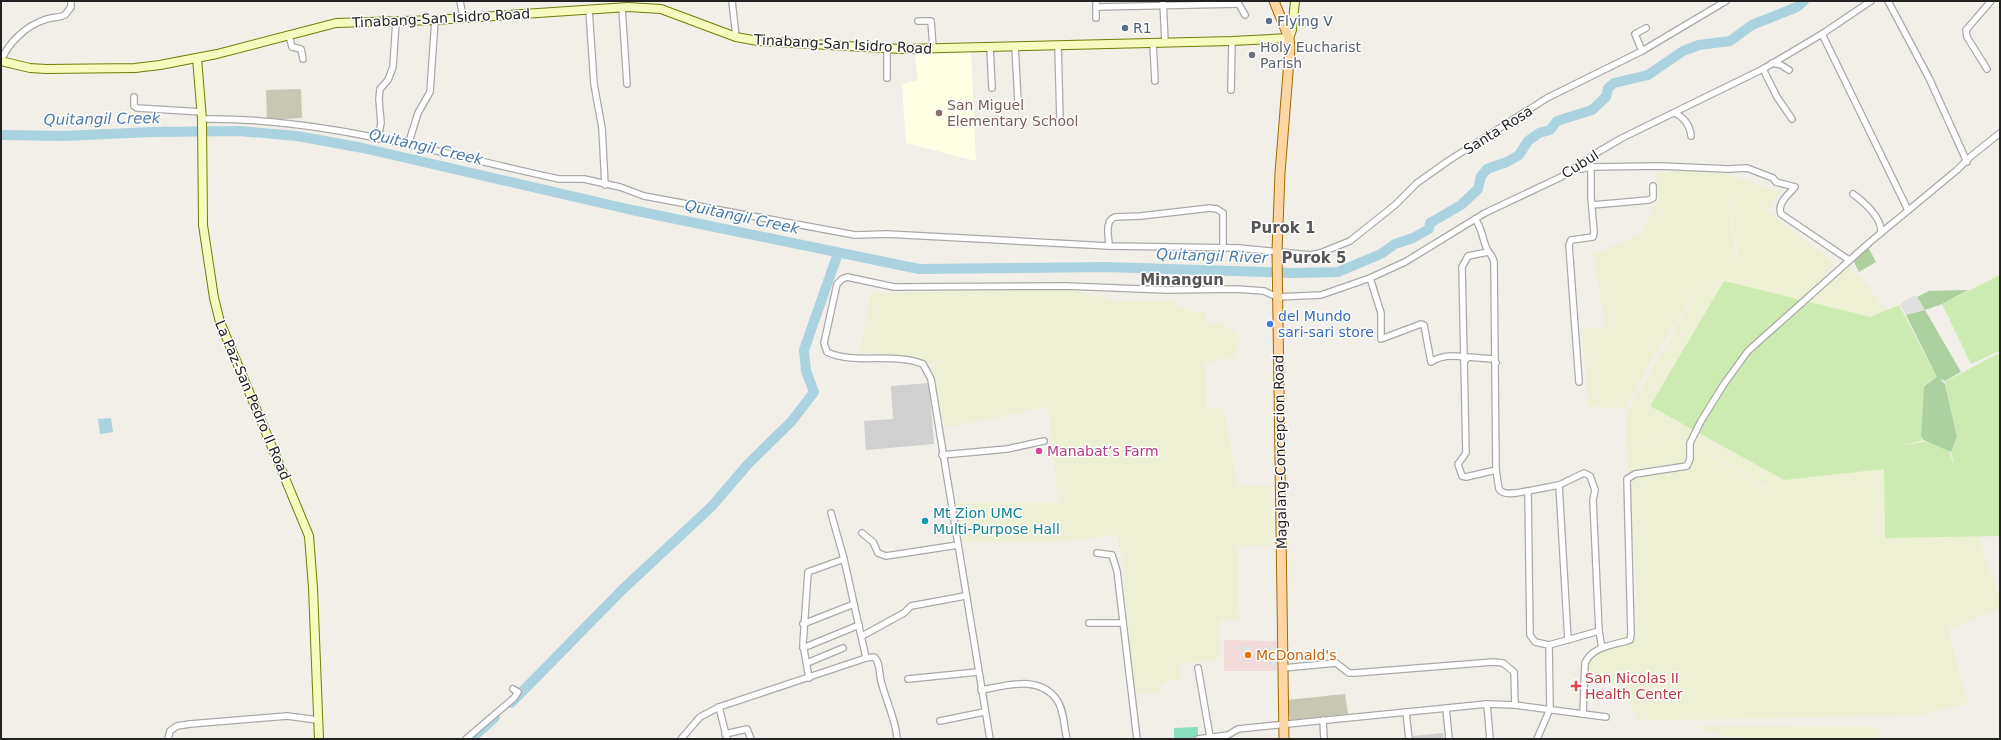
<svg xmlns="http://www.w3.org/2000/svg" width="2001" height="740" font-family="'DejaVu Sans',sans-serif">
<style>
.residential{fill:#e0dfdf}
.commercial{fill:#f2dad9}
.education{fill:#ffffe5}
.religious{fill:#d0d0d0}
.construction{fill:#c7c7b4}
.farmland{fill:#eef0d5;fill-rule:evenodd}
.grass{fill:#cdebb0}
.forest{fill:#add19e}
.pitch{fill:#88e0be}
.parking{fill:#e2e2e2}
.water{fill:#aad3df}
.pier{fill:#fff}
.lines{fill:none;stroke-linecap:round;stroke-linejoin:round}
.river{stroke:#aad3df;stroke-width:10}
.street-casing{stroke:#a9a9a9;stroke-width:8}
.secondary-casing{stroke:#707d05;stroke-width:10}
.primary-casing{stroke:#a06b00;stroke-width:11}
.street{stroke:#fff;stroke-width:5.5}
.secondary{stroke:#f7fabf;stroke-width:8}
.primary{stroke:#fcd6a4;stroke-width:9}
.service-dot{fill:#5c6f8a;stroke:#fff;stroke-width:1.5}
.worship-dot{fill:#6b7280;stroke:#fff;stroke-width:1.5}
.education-dot{fill:#8d6e63;stroke:#fff;stroke-width:1.5}
.shop-dot{fill:#3f7fe0;stroke:#fff;stroke-width:1.5}
.hotel-dot{fill:#d1479c;stroke:#fff;stroke-width:1.5}
.culture-dot{fill:#0f9aa8;stroke:#fff;stroke-width:1.5}
.food-dot{fill:#e8710a;stroke:#fff;stroke-width:1.5}
.health-dot{fill:#e0444e;stroke:#fff;stroke-width:1.5}
.labels{text-anchor:middle;stroke-width:3;stroke-linejoin:round;paint-order:stroke}
.street-label{font-size:14px;fill:#222;stroke:#fff}
.service-label{font-size:14px;fill:#4e5e75;stroke:#fff;text-anchor:start}
.worship-label{font-size:14px;fill:#5b616d;stroke:#fff;text-anchor:start}
.education-label{font-size:14px;fill:#785e54;stroke:#fff;text-anchor:start}
.shop-label{font-size:14px;fill:#366cbe;stroke:#fff;text-anchor:start}
.hotel-label{font-size:14px;fill:#b23c85;stroke:#fff;text-anchor:start}
.culture-label{font-size:14px;fill:#0d838f;stroke:#fff;text-anchor:start}
.food-label{font-size:14px;fill:#c56008;stroke:#fff;text-anchor:start}
.health-label{font-size:14px;fill:#be3a42;stroke:#fff;text-anchor:start}
.water-label{font-size:15px;font-style:italic;fill:#4a7aab;stroke:#fff}
.neighbourhood-label{font-size:15px;font-weight:bold;fill:#555;stroke:#fff}
</style>
<rect width="100%" height="100%" fill="#f2efe9"/>
<polygon class="residential" points="1915,295 1925,310 1906,315 1900,304"/>
<polygon class="commercial" points="1224,640 1277,641 1277,671 1224,671"/>
<polygon class="education" points="971,52 976,161 906,143 902,84 918,80 915,55"/>
<g class="religious">
<polygon points="929,383 934,444 866,450 864,421 893,419 891,386"/>
<polygon points="1443,733 1444,739 1413,739 1413,736"/>
</g>
<g class="construction">
<polygon points="301,89 302,118 267,120 266,90"/>
<polygon points="1345,694 1348,714 1290,720 1287,700"/>
</g>
<g class="farmland">
<path d="M1723,169L1724,174L1781,192L1767,210L1834,263L1814,288L1845,263L1868,286L1937,377L1949,476L1839,488L1958,476L2000,599V609L1948,629L1968,704L1918,715L1638,721L1619,687L1591,678L1585,663L1638,623L1627,448L1674,431L1773,494L1776,493L1674,430L1626,448V414L1706,278L1653,357L1624,409L1588,406L1582,327L1605,330L1594,254L1643,233L1658,197L1655,173ZM1728,197L1739,259L1737,260L1727,197Z"/>
<polygon points="1070,289 1116,301 1171,301 1191,312 1206,312 1206,324 1222,323 1235,333 1240,340 1234,357 1205,363 1207,408 1224,409 1238,486 1272,485 1273,546 1238,546 1239,620 1219,620 1220,659 1179,664 1181,679 1161,683 1163,692 1134,695 1122,560 1117,535 1053,542 961,542 956,503 1058,503 1048,407 945,428 930,363 860,350 871,293"/>
<polygon points="1695,726 1880,727 1881,739 1736,739"/>
</g>
<g class="grass">
<polygon points="2000,275 2000,351 1971,364 1942,304"/>
<polygon points="1724,281 1870,317 1899,305 1937,377 1922,386 1924,386 1921,436 1924,440 1896,447 1944,438 1955,468 1951,452 1957,437 1945,382 1997,354 2000,355 2000,536 1885,538 1884,469 1784,480 1650,406"/>
</g>
<g class="forest">
<polygon points="1867,245 1876,262 1859,272 1852,258"/>
<polygon points="1968,290 1942,304 1925,310 1961,372 1945,381 1940,379 1945,384 1957,437 1951,452 1924,440 1921,436 1924,386 1937,377 1906,315 1925,310 1917,297 1929,291"/>
</g>
<polygon class="pitch" points="1198,727 1198,738 1174,739 1174,728"/>
<g class="parking">
<rect x="1235" y="646" width="17" height="4"/>
<rect x="1270" y="647" width="6" height="19"/>
</g>
<polygon class="water" points="111,418 113,432 100,434 98,419"/>
<rect class="pier" x="1271" y="262" width="11" height="29"/>
<g class="lines">
<g class="river">
<polyline points="1,135 65,136 151,132 239,131 297,136 363,148 632,210 919,269 1105,267 1292,273 1338,272 1381,254 1395,244 1413,238 1429,229 1430,223 1461,205 1478,189 1481,176 1487,169 1507,162 1519,155 1528,141 1539,133 1550,130 1557,121 1592,110 1606,97 1608,88 1614,83 1648,75 1683,51 1699,45 1730,41 1752,25 1797,7 1804,1"/>
<polyline points="511,703 622,590 712,506 749,463 791,422 814,392 806,371 804,350 838,253"/>
<polyline points="471,739 495,717"/>
</g>
<defs>
<g id="street">
<polyline points="460,1 463,17"/>
<polyline points="732,1 736,37"/>
<polyline points="1163,1 1165,42"/>
<polyline points="1237,1 1245,15"/>
<polyline points="1888,1 1929,78 1967,162"/>
<polyline points="1097,7 1238,4"/>
<polyline points="622,8 627,84"/>
<polyline points="589,10 594,84 602,128 605,185"/>
<polyline points="1096,18 1096,1"/>
<polyline points="918,21 931,21 933,48"/>
<polyline points="1822,34 1908,210"/>
<polyline points="289,35 292,47 301,49 303,59"/>
<polyline points="1153,43 1155,81"/>
<polyline points="1058,45 1060,120"/>
<polyline points="1015,46 1018,102"/>
<polyline points="990,47 992,88"/>
<polyline points="1642,51 1635,34 1646,28"/>
<path d="M1,61C8,43 26,26 44,20C51,17 59,18 65,15L71,7V1"/>
<polyline points="1772,63 1781,65 1789,70"/>
<polyline points="1763,69 1777,97 1792,119"/>
<polyline points="1987,69 1967,37 1966,30 1991,1"/>
<polyline points="887,78 887,48"/>
<polyline points="1231,90 1232,41"/>
<polyline points="134,97 134,106 137,108 202,112"/>
<path d="M1674,113C1683,116 1690,125 1691,136"/>
<path d="M202,119C323,117 442,154 559,179H584L620,187L644,196L855,235L887,234L1109,246L1239,248L1310,255L1320,253L1350,241L1395,205L1417,183L1448,161L1547,98L1642,51L1726,1"/>
<polyline points="378,139 381,123 379,99 380,89 388,80 393,67 396,21"/>
<polyline points="408,145 418,113 430,92 435,20"/>
<path d="M1591,167L1660,166L1728,169L1747,168L1773,178L1776,182L1795,187C1788,195 1777,203 1781,214L1849,260"/>
<path d="M1853,194C1864,202 1882,218 1881,232"/>
<polyline points="1592,205 1649,200 1653,198 1653,186"/>
<path d="M1475,219C1482,228 1482,237 1486,247C1488,253 1493,255 1494,262L1496,470L1499,489C1504,497 1519,492 1528,491"/>
<path d="M1109,246C1109,237 1104,221 1115,217L1141,216L1210,208L1217,209L1223,213V248"/>
<polyline points="1488,252 1468,256 1462,267 1466,453 1458,464 1462,476 1466,477 1496,470"/>
<path d="M1370,278L1381,313V339L1421,324L1424,325L1431,362C1441,355 1452,355 1464,357"/>
<polyline points="1464,362 1468,357 1493,359 1496,363"/>
<polyline points="1579,382 1569,245 1571,240 1593,237 1594,232 1591,197 1591,167 1581,169 1580,164"/>
<polyline points="942,455 1007,449 1044,441"/>
<polyline points="1559,485 1568,640"/>
<polyline points="862,533 873,542 878,553 886,556 958,545"/>
<polyline points="1097,553 1112,555 1117,571 1137,739"/>
<polyline points="1089,623 1123,623"/>
<polyline points="803,624 854,604"/>
<polyline points="862,636 904,613 911,606 965,596"/>
<polyline points="1549,645 1599,631"/>
<polyline points="803,648 859,625"/>
<path d="M866,658L874,657C880,661 879,673 881,681C885,698 897,723 897,739"/>
<polyline points="807,663 843,648"/>
<polyline points="1198,668 1210,737"/>
<polyline points="1283,668 1336,663 1349,673 1355,673 1493,662 1503,663 1514,672 1515,705"/>
<polyline points="809,678 803,644 808,572 844,559"/>
<polyline points="908,679 978,672"/>
<path d="M981,690C1006,686 1039,674 1057,700C1064,709 1064,728 1067,739"/>
<polyline points="1487,704 1490,739"/>
<polyline points="719,707 727,739"/>
<polyline points="1446,708 1449,739"/>
<polyline points="1406,712 1409,739"/>
<path d="M1583,714L1585,663C1592,647 1612,645 1627,641L1630,640L1631,634L1627,479L1635,474L1687,466L1690,459V443L1701,421L1724,384L1748,351L1870,242L1957,170L1970,157L2000,133"/>
<polyline points="1323,720 1324,739"/>
<polyline points="940,721 984,712"/>
<polyline points="725,734 747,729 751,739"/>
<polyline points="168,739 170,731 177,726 190,724 287,716 318,720"/>
<polyline points="466,739 514,698 518,692 513,689"/>
<polyline points="681,739 700,717 719,707 866,658 844,559 831,513"/>
<path d="M990,739L931,379L923,364C895,352 853,365 827,352L824,343L837,284L842,279L847,277L894,287L1065,286L1168,290L1236,289L1264,291L1277,297L1321,295L1370,278L1405,262L1485,213L1561,177L1598,152L1622,138L1763,69L1822,34L1871,1"/>
<polyline points="1198,739 1228,735 1238,729 1487,704 1515,705 1606,717"/>
<polyline points="1537,739 1550,709 1549,645 1535,642 1530,635 1528,491 1559,485 1584,473 1590,476 1595,490 1593,500 1599,631 1602,648"/>
</g>
<g id="secondary">
<polyline points="197,58 202,119 203,225 214,298 220,322 309,536 313,588 319,739"/>
<polyline points="1,61 30,68 46,69 135,68 160,65 217,54 336,23 435,20 628,7 661,9 736,37 758,41 901,49 1232,41 1289,38 1292,30 1295,1"/>
</g>
<polyline id="primary" points="1274,1 1289,38 1290,48 1280,173 1277,251 1284,739"/>
</defs>
<use href="#street" class="street-casing"/>
<use href="#secondary" class="secondary-casing"/>
<use href="#primary" class="primary-casing"/>
<use href="#street" class="street"/>
<use href="#secondary" class="secondary"/>
<use href="#primary" class="primary"/>
</g>
<g class="service-dot">
<circle cx="1269" cy="21" r="4"/>
<circle cx="1125" cy="28" r="4"/>
</g>
<circle class="worship-dot" cx="1252" cy="55" r="4"/>
<circle class="education-dot" cx="939" cy="113" r="4"/>
<circle class="shop-dot" cx="1270" cy="324" r="4"/>
<circle class="hotel-dot" cx="1039" cy="451" r="4"/>
<circle class="culture-dot" cx="925" cy="521" r="4"/>
<circle class="food-dot" cx="1248" cy="655" r="4"/>
<path class="health-dot" d="M1574 680h4v4h4v4h-4v4h-4v-4h-4v-4h4z"/>
<g class="labels">
<g class="street-label">
<text transform="translate(441 18) rotate(-3)" y="5">Tinabang-San Isidro Road</text>
<text transform="translate(843 44) rotate(3)" y="5">Tinabang-San Isidro Road</text>
<text transform="translate(1498 130) rotate(-32)" y="5">Santa Rosa</text>
<text transform="translate(1580 164) rotate(-32)" y="5">Cubul</text>
<text transform="translate(253 400) rotate(67)" y="5">La Paz-San Pedro II Road</text>
<text transform="translate(1280 452) rotate(-91)" y="5">Magalang-Concepcion Road</text>
</g>
<g class="service-label">
<text x="1277" y="26">Flying V</text>
<text x="1133" y="33">R1</text>
</g>
<g class="worship-label">
<text x="1260" y="52">Holy Eucharist<tspan x="1260" dy="16">Parish</tspan></text>
</g>
<g class="education-label">
<text x="947" y="110">San Miguel<tspan x="947" dy="16">Elementary School</tspan></text>
</g>
<g class="shop-label">
<text x="1278" y="321">del Mundo<tspan x="1278" dy="16">sari-sari store</tspan></text>
</g>
<g class="hotel-label">
<text x="1047" y="456">Manabat’s Farm</text>
</g>
<g class="culture-label">
<text x="933" y="518">Mt Zion UMC<tspan x="933" dy="16">Multi-Purpose Hall</tspan></text>
</g>
<g class="food-label">
<text x="1256" y="660">McDonald's</text>
</g>
<g class="health-label">
<text x="1585" y="683">San Nicolas II<tspan x="1585" dy="16">Health Center</tspan></text>
</g>
<g class="water-label">
<text transform="translate(102 119) rotate(-1)" y="5">Quitangil Creek</text>
<text transform="translate(426 147) rotate(13)" y="5">Quitangil Creek</text>
<text transform="translate(742 217) rotate(12)" y="5">Quitangil Creek</text>
<text transform="translate(1212 256) rotate(2)" y="5">Quitangil River</text>
</g>
<g class="neighbourhood-label">
<text x="1283" y="233">Purok 1</text>
<text x="1314" y="263">Purok 5</text>
<text x="1182" y="285">Minangun</text>
</g>
</g>
<rect width="2001" height="740" fill="none" stroke="#222222" stroke-width="4"/>
</svg>
